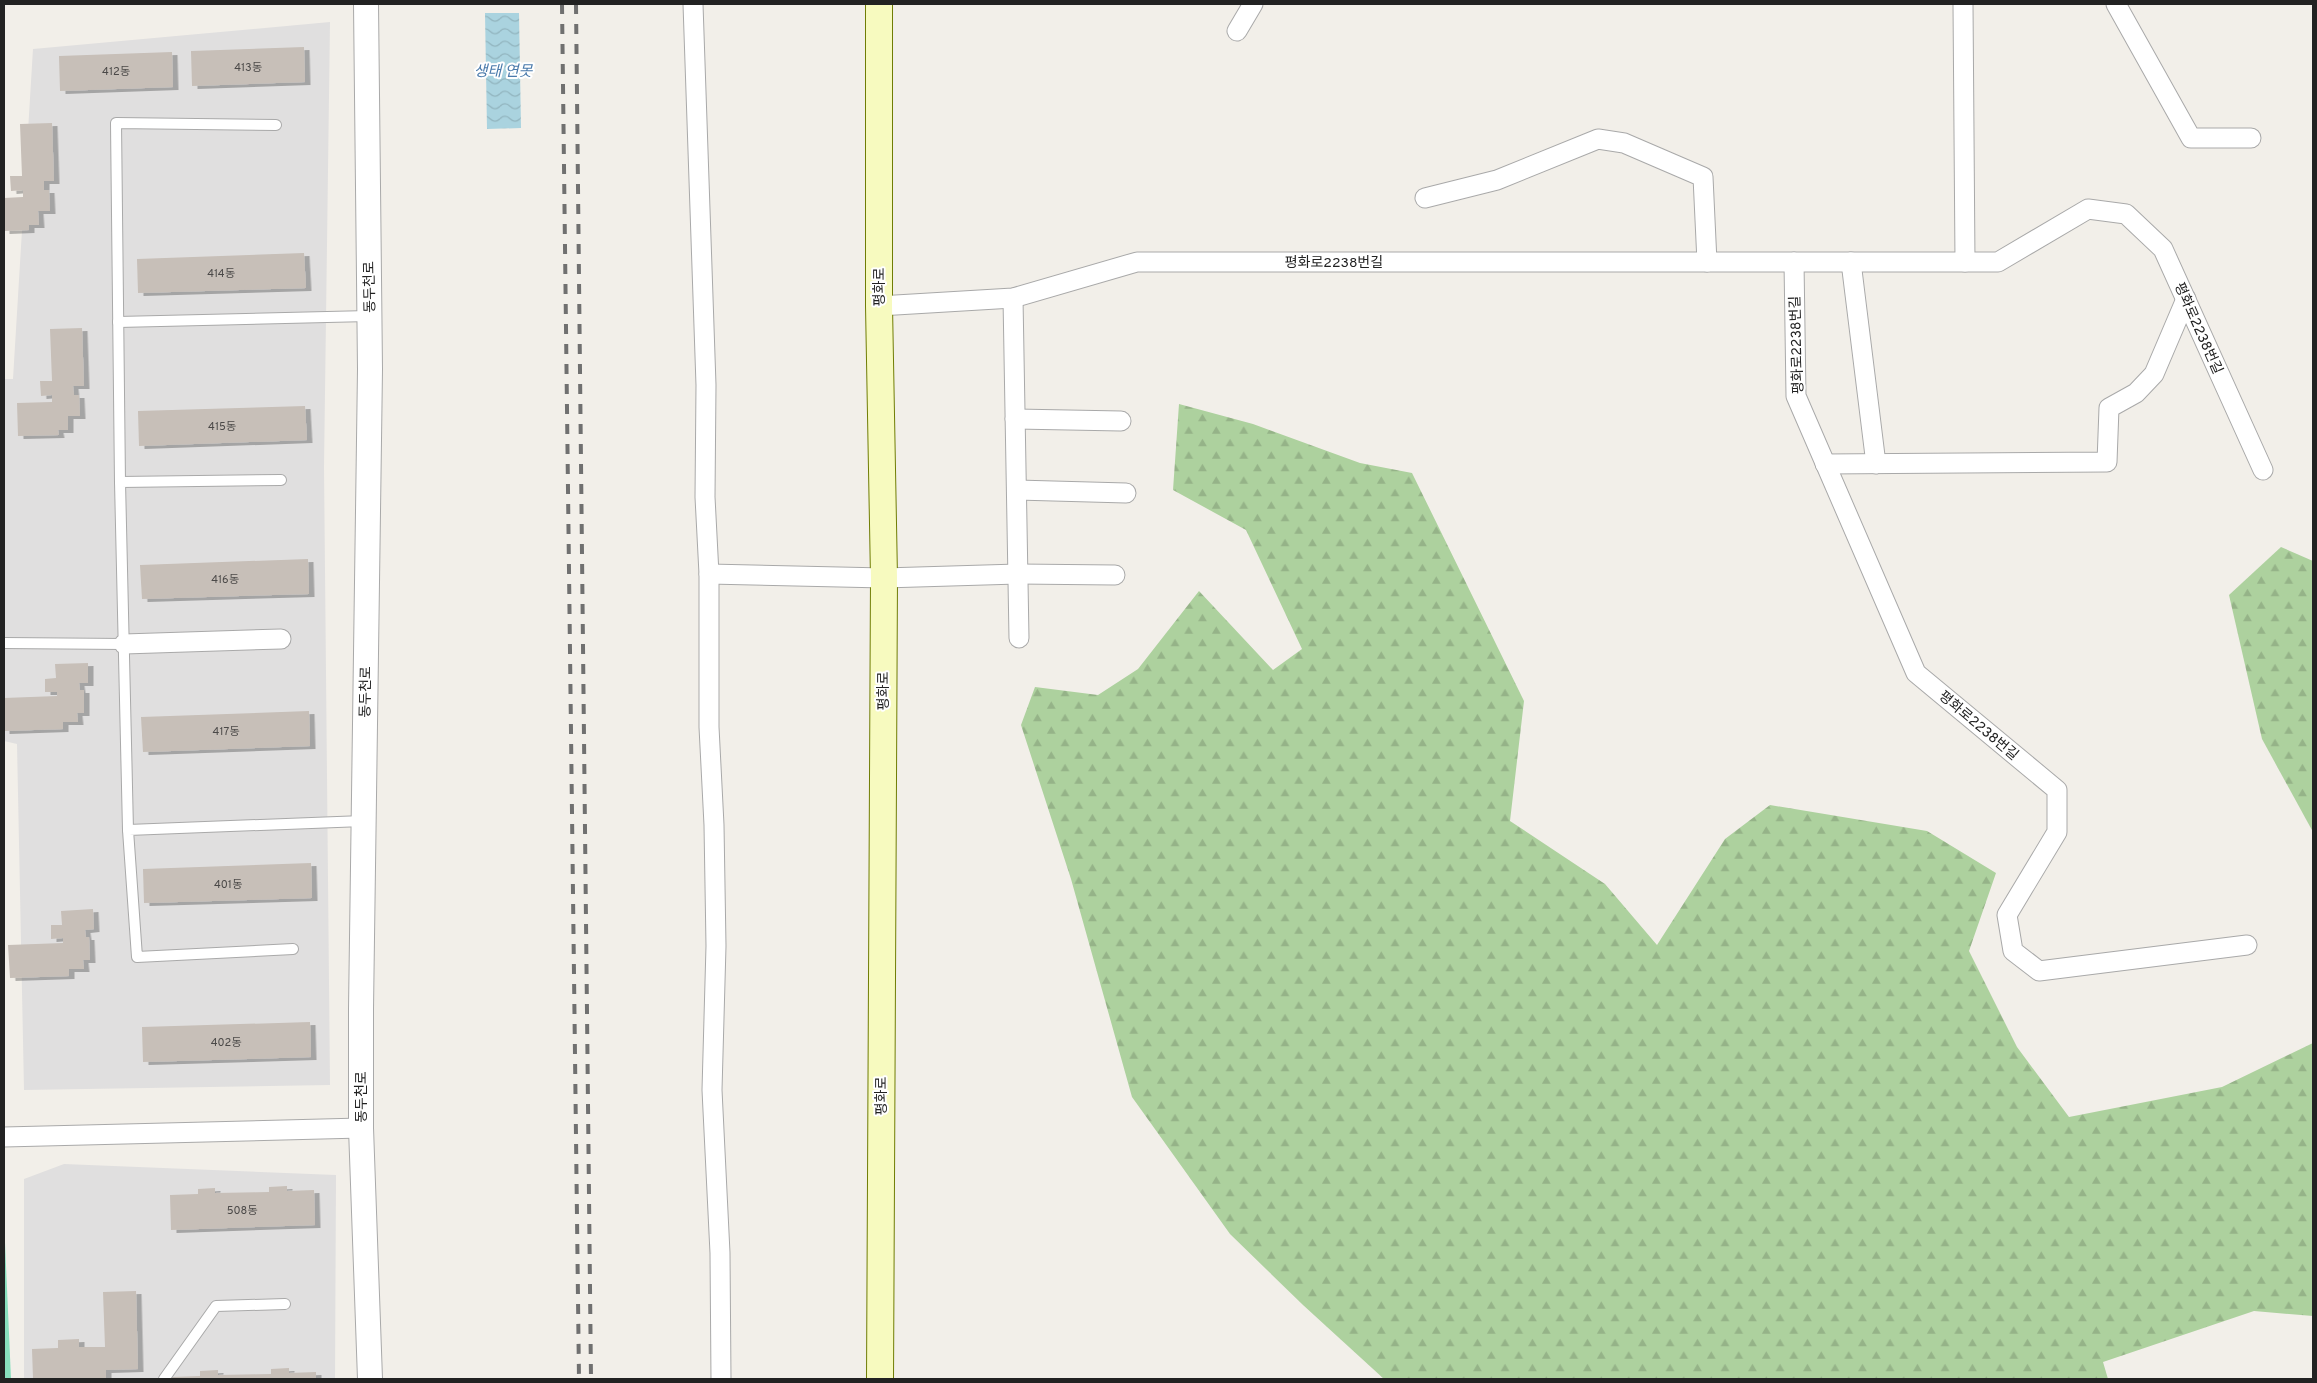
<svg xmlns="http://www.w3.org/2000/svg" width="2317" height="1383" font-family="Overpass,'Noto Sans KR',sans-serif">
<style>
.residential{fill:#e0dfdf}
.forest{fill:url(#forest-firs)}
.pitch{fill:#88e0be}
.water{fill:url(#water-waves)}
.building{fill:#c7bfb8;filter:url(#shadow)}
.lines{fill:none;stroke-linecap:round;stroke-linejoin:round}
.service-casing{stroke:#a9a9a9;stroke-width:12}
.minor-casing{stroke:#a9a9a9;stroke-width:21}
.tertiary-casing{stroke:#a9a9a9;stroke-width:26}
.secondary-casing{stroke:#707d05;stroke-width:28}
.service{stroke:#fff;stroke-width:10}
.minor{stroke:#fff;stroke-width:19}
.tertiary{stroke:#fff;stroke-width:24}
.secondary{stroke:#f7fabf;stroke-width:26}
.rail{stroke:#707070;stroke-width:4;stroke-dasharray:10 10;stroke-linecap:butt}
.labels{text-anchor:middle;stroke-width:4;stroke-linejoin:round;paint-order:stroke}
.number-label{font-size:11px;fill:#4b4948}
.street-label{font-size:14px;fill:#222;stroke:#fff}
.water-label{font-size:15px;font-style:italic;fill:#4a7aab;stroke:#fff}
</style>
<defs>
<pattern id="forest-firs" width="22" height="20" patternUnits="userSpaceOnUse" patternTransform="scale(1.25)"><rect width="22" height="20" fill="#add19e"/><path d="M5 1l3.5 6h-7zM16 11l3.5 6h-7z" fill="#95b388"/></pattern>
<pattern id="water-waves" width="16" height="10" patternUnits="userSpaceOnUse" patternTransform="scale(1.25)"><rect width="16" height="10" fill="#aad3df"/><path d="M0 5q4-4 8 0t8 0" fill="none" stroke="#92b5bf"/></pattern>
<filter id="shadow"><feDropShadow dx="5.5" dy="3" stdDeviation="0" flood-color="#0004"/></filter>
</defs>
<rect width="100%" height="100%" fill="#f2efe9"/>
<g class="residential">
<polygon points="330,22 324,467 330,1085 24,1090 17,744 4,741 4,379 13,379 33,49"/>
<polygon points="64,1164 336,1175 335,1379 24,1379 24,1179"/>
</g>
<g class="forest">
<polygon points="1179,404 1253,424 1360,463 1412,473 1524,701 1510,821 1605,884 1657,945 1725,839 1770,805 1927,831 1996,873 1969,951 2017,1047 2069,1117 2222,1087 2313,1043 2313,1316 2254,1311 2103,1362 2108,1379 1384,1379 1303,1305 1230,1234 1132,1097 1071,879 1021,725 1035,687 1098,695 1138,669 1199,591 1273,670 1302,649 1246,530 1173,490"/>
<polygon points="2281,547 2313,561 2313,832 2262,739 2229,595"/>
</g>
<polygon class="pitch" points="4,1220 11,1379 4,1379"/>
<polygon class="water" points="485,13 519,13 521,128 487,129"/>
<g class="building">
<polygon points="304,47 305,82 192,86 191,51"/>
<polygon points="172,52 173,87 60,91 59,56"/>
<polygon points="52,123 54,181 44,181 44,190 49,190 50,211 38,211 39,225 29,225 29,230 4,231 4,198 23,197 23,190 11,191 10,176 22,176 20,124"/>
<polygon points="304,253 306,288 138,293 137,259"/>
<polygon points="82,328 84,386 73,386 74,395 79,395 80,416 68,416 68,430 58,430 59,435 18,436 17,403 52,402 52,395 41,396 40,381 52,381 50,329"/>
<polygon points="305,406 307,440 139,446 138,411"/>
<polygon points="308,559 309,594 142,599 140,565"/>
<polygon points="88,663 88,683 79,683 80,690 84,690 84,713 77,713 78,722 63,722 63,729 4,731 4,698 57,696 57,692 45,692 45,679 56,678 55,664"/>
<polygon points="309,711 310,746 143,752 141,717"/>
<polygon points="311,863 312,898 144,903 143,869"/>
<polygon points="93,909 94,929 85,930 86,937 89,937 90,960 83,960 84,969 69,969 69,976 10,978 8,945 63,943 63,938 51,939 51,925 62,925 61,911"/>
<polygon points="310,1022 311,1057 143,1062 142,1027"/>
<polygon points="287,1186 287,1191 314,1190 315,1225 171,1230 170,1195 198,1194 198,1189 215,1188 215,1193 269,1192 269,1187"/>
<polygon points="136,1291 138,1369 106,1370 106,1379 33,1379 32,1349 58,1348 58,1340 79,1339 79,1347 105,1347 103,1292"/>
<polygon points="289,1368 289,1373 316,1372 316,1379 172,1379 172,1377 200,1376 200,1371 218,1370 218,1375 271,1374 271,1369"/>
</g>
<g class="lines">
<defs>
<g id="service">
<polyline points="118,322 369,316"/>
<polyline points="120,482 116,123 276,125"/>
<polyline points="4,643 124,644"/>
<polyline points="128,830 120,482 281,480"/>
<polyline points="293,949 137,957 128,830 363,821"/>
<polyline points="164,1379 216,1306 285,1304"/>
</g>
<g id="minor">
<polyline points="693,4 706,385 705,497 709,574"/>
<polyline points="1963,4 1965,262"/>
<polyline points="2116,4 2191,138 2251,138"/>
<polyline points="1237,31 1253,4"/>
<polyline points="1425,198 1497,180 1598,139 1624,143 1703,177 1707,262"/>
<polyline points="1794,262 1796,396 1916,673 2057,790 2057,832 2007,915 2013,951 2039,971 2247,945"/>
<polyline points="1851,262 1876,464"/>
<polyline points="1013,298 1019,638"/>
<polyline points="879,306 1013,298 1137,262 1998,262 2088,209 2126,214 2163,249 2263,470"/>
<polyline points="1015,419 1121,421"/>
<polyline points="1825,464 2107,462 2109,408 2136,393 2154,374 2186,299"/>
<polyline points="1017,490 1126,493"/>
<polyline points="124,644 281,639"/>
<polyline points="4,1137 361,1128"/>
<polyline points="721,1379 720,1253 712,1090 716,946 714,825 709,727 709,574 884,578 1018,574 1115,575"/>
</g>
<polyline id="tertiary" points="366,4 370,369 361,1009 361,1128 370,1379"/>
<polyline id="secondary" points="879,4 879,306 884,578 880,1379"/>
</defs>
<use href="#service" class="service-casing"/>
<use href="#minor" class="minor-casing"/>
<use href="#tertiary" class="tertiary-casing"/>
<use href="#secondary" class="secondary-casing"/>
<use href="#service" class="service"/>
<use href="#minor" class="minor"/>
<use href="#tertiary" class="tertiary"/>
<use href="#secondary" class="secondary"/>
<g class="rail">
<polyline points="562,4 579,1379"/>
<polyline points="576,4 591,1379"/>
</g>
</g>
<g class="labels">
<g class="number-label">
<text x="248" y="71">413동</text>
<text x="116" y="75">412동</text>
<text x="221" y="277">414동</text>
<text x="222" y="430">415동</text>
<text x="225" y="583">416동</text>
<text x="226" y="735">417동</text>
<text x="228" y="888">401동</text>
<text x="226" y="1046">402동</text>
<text x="242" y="1214">508동</text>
</g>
<g class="street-label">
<text x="1334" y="267">평화로2238번길</text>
<text transform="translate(369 287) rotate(-91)" y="5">동두천로</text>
<text transform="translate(879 287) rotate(-90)" y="5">평화로</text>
<text transform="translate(2199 328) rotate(66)" y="5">평화로2238번길</text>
<text transform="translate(1796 345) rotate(-92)" y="5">평화로2238번길</text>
<text transform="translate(883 691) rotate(-90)" y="5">평화로</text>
<text transform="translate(365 692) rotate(-89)" y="5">동두천로</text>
<text transform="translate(1979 725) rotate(40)" y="5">평화로2238번길</text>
<text transform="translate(881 1096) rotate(-90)" y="5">평화로</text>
<text transform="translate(361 1097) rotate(-90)" y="5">동두천로</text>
</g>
<g class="water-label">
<text x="503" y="76">생태 연못</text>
</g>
</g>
<rect width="2317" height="1383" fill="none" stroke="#222222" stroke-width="10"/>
</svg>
